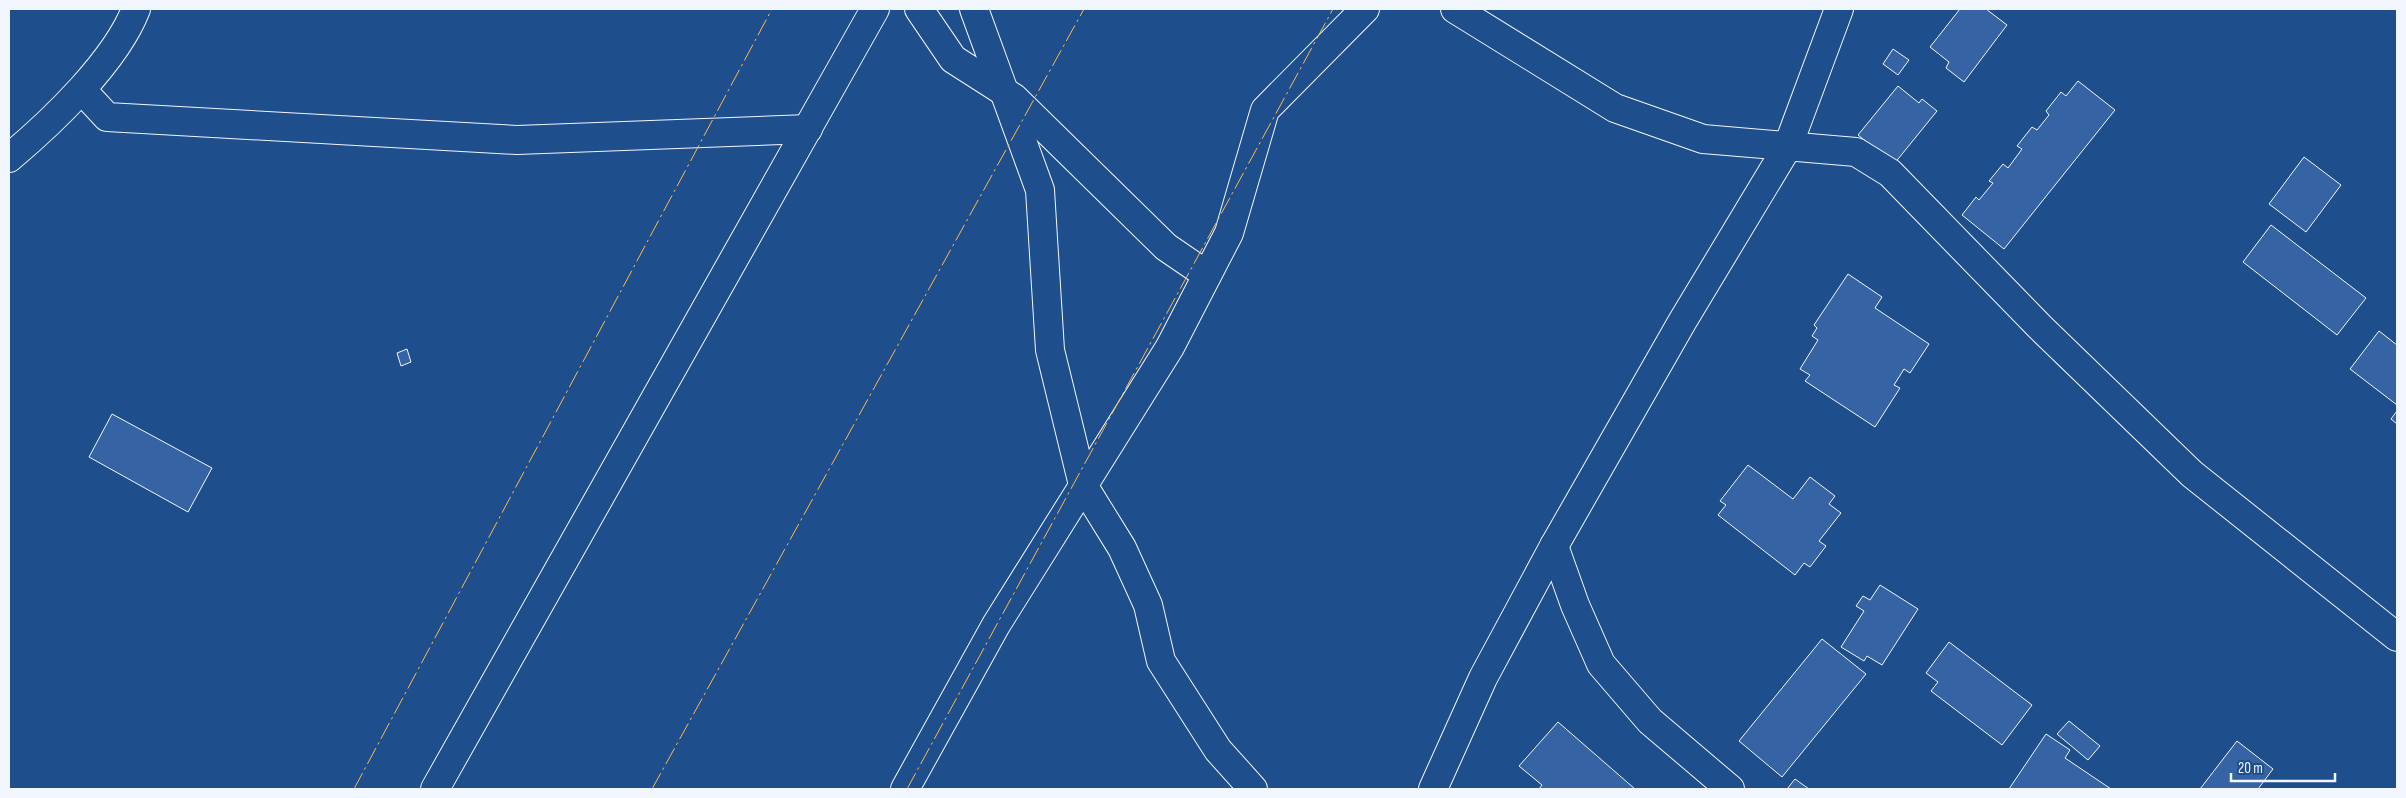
<svg xmlns="http://www.w3.org/2000/svg" width="2406" height="798" font-family="'Sofia Sans Condensed',sans-serif">
<style>
.building{fill:#3563a3;stroke:#f2f6ff}
.lines{fill:none;stroke-linecap:round;stroke-linejoin:round}
.street-casing{stroke:#f2f6ff;stroke-width:30}
.street{stroke:#1f4e8c;stroke-width:28}
.power{stroke:#ffb74d;stroke-width:1;stroke-dasharray:18 4 2.5 4;stroke-linecap:butt}
</style>
<rect width="100%" height="100%" fill="#1f4e8c"/>
<g class="building">
<polygon points="1960,9 1986,9 2007,25 1964,82 1946,68 1949,62 1930,47"/>
<polygon points="1893,49 1909,60 1898,75 1883,64"/>
<polygon points="2078,81 2115,110 2004,249 1962,215 1976,197 1979,200 1993,183 1989,181 2003,164 2008,168 2022,149 2017,146 2032,127 2037,130 2049,115 2046,111 2061,92 2066,96"/>
<polygon points="1898,86 1919,103 1922,99 1937,111 1894,164 1858,135"/>
<polygon points="2304,157 2341,185 2306,232 2269,204"/>
<polygon points="2271,225 2366,298 2337,335 2243,262"/>
<polygon points="1848,274 1882,297 1875,308 1929,344 1910,373 1904,369 1894,385 1900,388 1875,427 1805,381 1810,375 1800,369 1818,340 1812,336 1817,328 1814,325"/>
<polygon points="2379,331 2397,345 2397,405 2350,369"/>
<polygon points="407,349 411,362 401,366 397,353"/>
<polygon points="2397,411 2397,424 2391,419"/>
<polygon points="112,414 212,468 188,512 89,457"/>
<polygon points="1748,465 1793,499 1810,477 1835,496 1829,504 1841,513 1819,541 1826,546 1810,567 1804,563 1795,575 1718,515 1726,505 1720,501"/>
<polygon points="1880,585 1918,609 1882,665 1867,656 1864,661 1841,647 1864,611 1856,606 1863,596 1870,600"/>
<polygon points="1822,639 1866,674 1782,777 1739,741"/>
<polygon points="1949,642 2032,705 2002,745 1931,691 1938,682 1926,673"/>
<polygon points="2069,721 2100,746 2088,760 2057,734"/>
<polygon points="1558,722 1635,789 1539,789 1542,785 1519,766"/>
<polygon points="2046,734 2070,750 2065,758 2111,789 2009,789"/>
<polygon points="2237,741 2273,769 2258,789 2200,789"/>
<polygon points="1795,779 1809,789 1787,789"/>
</g>
<g class="lines">
<defs>
<g id="street">
<polyline points="919,9 953,59 1014,98 1166,247 1207,275"/>
<polyline points="974,9 1040,190 1050,350 1083,485 1122,548 1148,605 1161,661 1218,750 1253,789"/>
<polyline points="1455,9 1615,108 1703,139 1856,152 1890,173 2040,327 2192,474 2397,637"/>
<polyline points="82,90 107,117 517,140 808,129"/>
<path d="M9,158C52,122 116,61 136,9"/>
<polyline points="1554,546 1575,605 1601,664 1650,721 1730,789"/>
<polyline points="435,789 875,9"/>
<polyline points="905,789 996,625 1170,347 1229,233 1265,110 1365,9"/>
<polyline points="1433,789 1483,678 1554,546 1682,322 1788,146 1839,9"/>
</g>
</defs>
<use href="#street" class="street-casing"/>
<use href="#street" class="street"/>
<g class="power">
<polyline points="354,789 772,9"/>
<polyline points="652,789 1084,9"/>
<polyline points="907,789 1333,9"/>
</g>
</g>
<rect width="2406" height="798" fill="none" stroke="#f2f6ff" stroke-width="20"/>
<path d="M2231 773v8h104v-8" fill="none" stroke="#f2f6ff" stroke-width="2.5"/>
<text x="2238" y="773" font-size="15" fill="#f2f6ff" stroke="#1f4e8c" stroke-width="4" paint-order="stroke">20 m</text>
</svg>
